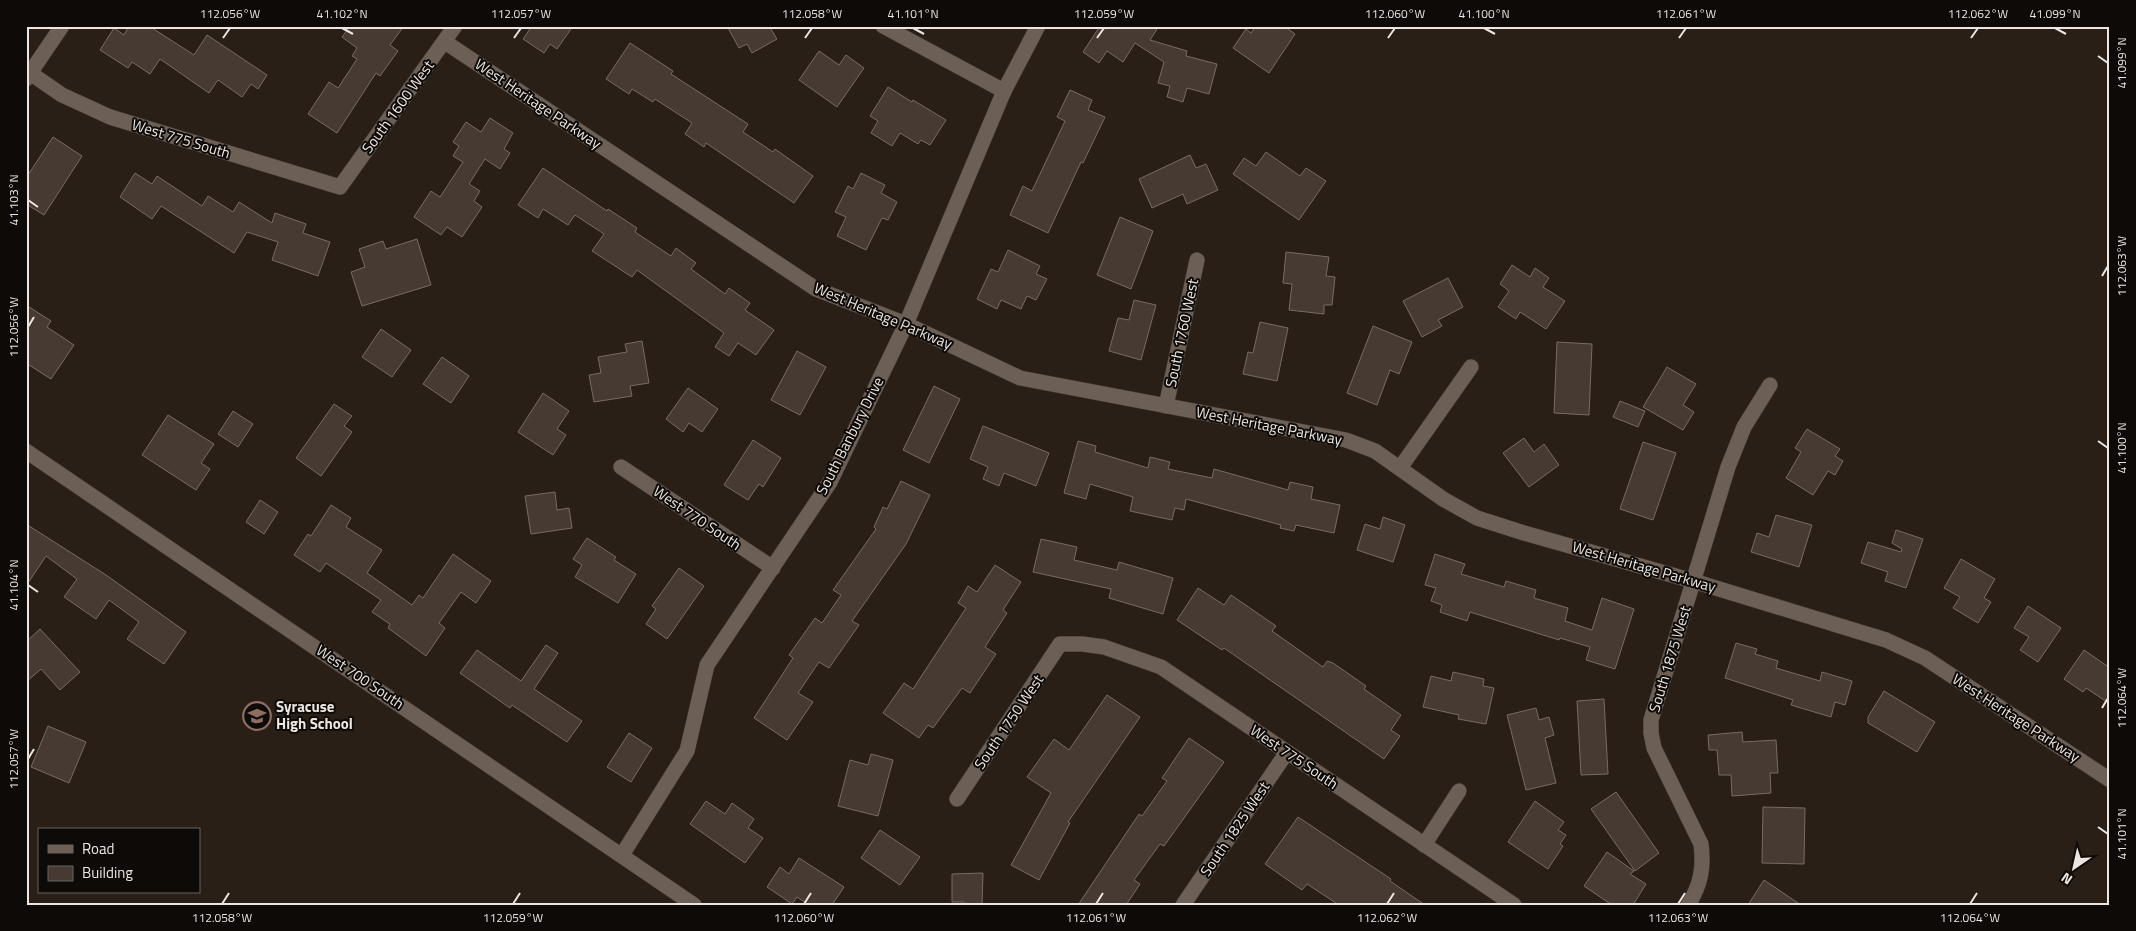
<svg xmlns="http://www.w3.org/2000/svg" width="2136" height="931" font-family="'Titillium Web',sans-serif">
<style>
.building{fill:#463a32;stroke:#796b62}
.lines{fill:none;stroke-linecap:round;stroke-linejoin:round}
.street-casing{stroke:#423934;stroke-width:16}
.secondary-casing{stroke:#423934;stroke-width:16}
.street{stroke:#6c5f56;stroke-width:15}
.secondary{stroke:#6c5f56;stroke-width:15}
.ticks{fill:none;stroke:#ece5e0;stroke-width:2}
.labels{text-anchor:middle;stroke-width:4;stroke-linejoin:round;paint-order:stroke}
.street-label{font-size:15px;fill:#ece5e0;stroke:#0e0a07}
.poi-label{font-size:15px;font-weight:bold;fill:#ece5e0;stroke:#0e0a07;text-anchor:start}
.neatline{fill:none;stroke:#ece5e0;stroke-width:2}
.ticks-label{font-size:12px;text-anchor:middle;fill:#ece5e0}
</style>
<rect width="100%" height="100%" fill="#291f17"/>
<g class="building">
<polygon points="129,26 149,26 194,55 207,35 267,75 258,89 251,84 242,97 218,80 209,93 160,59 150,74 132,62 128,68 100,50 114,28 124,35"/>
<polygon points="350,26 404,26 390,45 398,51 380,76 376,73 337,133 308,114 329,82 338,88 357,59 352,56 357,48 342,37"/>
<polygon points="532,26 573,26 557,49 550,44 544,53 523,39"/>
<polygon points="727,26 769,26 777,39 752,53 747,44 739,48"/>
<polygon points="1100,26 1159,26 1150,40 1187,51 1186,56 1217,64 1209,94 1187,88 1183,102 1167,97 1170,86 1158,83 1164,62 1135,43 1123,62 1107,51 1099,63 1083,52"/>
<polygon points="1256,26 1284,26 1295,34 1269,73 1233,48 1246,29 1251,33"/>
<polygon points="630,43 673,71 671,74 748,124 743,132 773,152 775,149 813,176 794,203 706,143 704,147 685,134 692,123 655,99 653,102 632,89 629,94 606,79"/>
<polygon points="819,51 839,65 846,55 864,68 837,107 799,80"/>
<polygon points="888,87 912,102 913,100 946,120 930,145 921,140 918,144 900,133 892,146 871,133 878,121 870,116"/>
<polygon points="1070,90 1092,100 1088,110 1105,117 1083,163 1081,162 1048,233 1010,215 1023,186 1032,191 1065,121 1057,117"/>
<polygon points="490,118 513,133 504,149 510,153 500,169 485,159 469,184 480,191 474,201 482,207 462,237 447,227 441,235 414,217 431,191 440,197 463,162 453,156 459,146 453,142 466,122 481,132"/>
<polygon points="53,137 82,156 44,215 26,204 26,178"/>
<polygon points="1266,152 1300,176 1306,168 1326,181 1299,220 1233,174 1244,158 1256,166"/>
<polygon points="1190,155 1196,168 1206,164 1218,190 1187,204 1183,194 1152,208 1139,179"/>
<polygon points="543,168 607,211 608,209 637,228 635,232 671,256 676,248 696,263 691,269 725,294 729,288 750,303 745,310 774,330 756,355 738,343 729,356 715,347 724,333 637,270 632,277 592,251 604,234 575,215 568,225 543,209 538,218 518,205"/>
<polygon points="135,173 152,184 157,176 202,206 208,196 233,212 239,202 272,223 275,213 306,224 303,233 330,242 318,276 272,260 278,242 247,232 234,253 161,206 152,219 120,197"/>
<polygon points="861,173 885,185 881,193 897,202 888,220 882,218 866,250 837,236 846,217 835,212 848,186 853,189"/>
<polygon points="1120,217 1153,231 1131,289 1097,275"/>
<polygon points="417,239 431,285 362,306 351,272 365,267 359,249 383,241 386,249"/>
<polygon points="1008,250 1040,266 1036,274 1047,279 1036,300 1027,296 1021,309 1001,300 997,309 977,299 991,269 998,272"/>
<polygon points="1286,252 1329,257 1326,276 1335,277 1332,305 1324,305 1324,314 1289,310 1292,284 1283,283"/>
<polygon points="1512,265 1530,277 1535,268 1549,278 1543,287 1565,301 1546,329 1520,312 1516,319 1498,307 1509,291 1500,284"/>
<polygon points="1448,278 1463,307 1438,320 1442,326 1422,337 1403,301"/>
<polygon points="1134,300 1156,305 1141,360 1109,351 1118,318 1129,320"/>
<polygon points="26,305 51,321 47,327 74,345 51,379 26,363"/>
<polygon points="1260,322 1288,328 1277,381 1243,374 1248,352 1253,353"/>
<polygon points="1373,326 1412,342 1399,374 1390,370 1377,405 1347,393"/>
<polygon points="381,329 411,350 392,377 362,357"/>
<polygon points="642,341 649,383 630,386 632,396 594,402 589,375 601,373 598,357 627,352 625,344"/>
<polygon points="1557,342 1592,344 1589,415 1554,413"/>
<polygon points="797,351 826,367 800,415 771,400"/>
<polygon points="442,357 469,376 451,403 423,384"/>
<polygon points="1667,367 1696,384 1683,405 1694,412 1683,430 1643,407"/>
<polygon points="934,386 960,399 929,463 903,450"/>
<polygon points="688,388 718,409 702,432 689,423 683,432 666,419"/>
<polygon points="543,393 569,411 557,429 566,435 553,455 518,432"/>
<polygon points="1620,401 1645,411 1638,427 1613,417"/>
<polygon points="334,404 352,416 344,426 352,432 321,476 296,458"/>
<polygon points="233,411 253,424 238,447 218,434"/>
<polygon points="168,415 214,444 201,463 210,469 196,490 142,455"/>
<polygon points="983,426 1049,453 1036,486 1004,473 999,486 983,479 988,467 970,459"/>
<polygon points="1807,429 1840,449 1835,456 1843,461 1835,475 1828,471 1813,495 1786,478 1801,452 1795,448"/>
<polygon points="1524,438 1534,452 1544,444 1559,465 1529,487 1503,453"/>
<polygon points="753,440 781,458 763,487 759,484 748,500 724,485"/>
<polygon points="1078,441 1096,446 1095,452 1148,468 1150,457 1170,462 1168,469 1212,478 1214,469 1288,490 1290,482 1313,487 1311,499 1340,505 1334,533 1296,525 1294,531 1280,528 1281,525 1186,499 1184,510 1175,508 1172,520 1130,511 1133,497 1090,484 1086,499 1064,493"/>
<polygon points="1643,442 1676,453 1653,520 1620,509"/>
<polygon points="901,481 930,495 906,544 852,621 859,625 829,668 819,662 798,693 813,702 787,740 754,718 793,658 789,655 815,618 822,623 841,595 833,590 876,529 874,527 883,507 887,509"/>
<polygon points="555,492 557,510 569,508 572,528 531,534 525,496"/>
<polygon points="260,500 278,512 264,534 246,522"/>
<polygon points="331,505 351,518 346,527 382,550 367,573 412,605 419,595 423,598 453,554 491,581 476,603 461,592 439,623 445,628 426,656 388,628 390,624 372,612 381,600 326,563 320,572 294,555 308,534 311,536"/>
<polygon points="1776,515 1812,525 1799,567 1751,552 1757,533 1769,537"/>
<polygon points="1383,517 1405,525 1393,562 1357,550 1365,524 1380,529"/>
<polygon points="26,524 106,575 186,632 164,664 127,639 139,622 109,600 96,619 64,597 77,579 46,556 26,586"/>
<polygon points="1896,530 1923,539 1906,588 1885,581 1888,572 1861,563 1868,542 1901,552 1902,549 1892,543"/>
<polygon points="587,538 616,557 614,560 636,574 618,603 575,577 582,565 573,559"/>
<polygon points="1041,539 1077,547 1074,560 1117,570 1119,562 1173,578 1163,614 1109,598 1111,589 1033,572"/>
<polygon points="1435,554 1465,564 1461,574 1504,587 1506,581 1536,590 1534,598 1568,608 1565,621 1592,630 1602,598 1634,609 1615,669 1586,660 1590,647 1560,638 1559,640 1470,612 1467,621 1440,612 1442,605 1431,601 1436,588 1425,585"/>
<polygon points="1961,559 1995,579 1984,598 1991,602 1978,623 1953,608 1960,597 1944,588"/>
<polygon points="995,565 1021,582 1003,610 1007,613 985,647 996,654 970,693 962,688 933,728 928,725 919,738 883,713 904,683 913,689 966,608 958,603 968,586 977,592"/>
<polygon points="679,568 704,586 667,639 646,624 656,609 652,606"/>
<polygon points="1198,588 1224,605 1231,595 1276,626 1272,631 1323,667 1327,661 1333,663 1366,686 1364,689 1401,715 1391,730 1400,736 1384,759 1224,648 1222,650 1177,620"/>
<polygon points="2028,606 2061,628 2038,662 2020,650 2029,637 2014,628"/>
<polygon points="40,629 80,672 60,690 41,669 26,682 26,642"/>
<polygon points="1736,643 1757,649 1755,654 1778,661 1776,668 1820,681 1822,672 1852,681 1845,705 1835,702 1831,717 1791,705 1793,700 1725,678"/>
<polygon points="546,645 558,653 534,689 582,721 567,742 512,705 510,708 460,673 477,650 521,681"/>
<polygon points="2084,650 2110,668 2110,704 2086,688 2083,692 2064,679"/>
<polygon points="1453,672 1484,679 1483,686 1494,688 1486,724 1458,719 1459,715 1423,707 1431,676 1451,681"/>
<polygon points="1884,691 1935,722 1917,752 1868,723 1868,717"/>
<polygon points="1107,695 1140,717 1068,822 1070,823 1039,880 1011,865 1051,793 1027,777 1054,739 1069,750"/>
<polygon points="1604,699 1608,774 1581,775 1577,701"/>
<polygon points="1536,708 1539,720 1549,717 1554,735 1545,738 1556,783 1526,790 1507,715"/>
<polygon points="48,726 86,742 69,783 31,767"/>
<polygon points="1742,732 1743,742 1776,740 1778,773 1770,773 1771,793 1732,796 1731,775 1719,775 1717,750 1709,750 1708,735"/>
<polygon points="629,733 652,748 631,782 607,767"/>
<polygon points="1189,738 1224,762 1164,846 1160,844 1134,880 1140,884 1126,905 1078,905 1139,814 1142,816 1167,781 1162,778"/>
<polygon points="871,754 893,760 878,816 838,806 850,760 868,765"/>
<polygon points="1616,792 1659,853 1635,871 1591,809"/>
<polygon points="706,801 725,814 732,803 754,819 748,828 763,838 745,863 690,824"/>
<polygon points="1535,801 1564,822 1558,830 1566,835 1560,844 1563,846 1548,869 1508,842"/>
<polygon points="1763,807 1805,808 1804,864 1762,863"/>
<polygon points="1298,817 1391,879 1390,881 1425,905 1339,905 1307,884 1302,890 1265,864"/>
<polygon points="880,830 920,857 900,885 861,858"/>
<polygon points="1607,852 1634,871 1630,874 1646,884 1633,905 1612,905 1584,886"/>
<polygon points="799,858 844,887 832,905 809,905 797,897 792,904 767,887 780,867 789,874"/>
<polygon points="983,873 982,905 964,905 964,902 952,902 952,874"/>
<polygon points="1764,880 1801,905 1748,905"/>
</g>
<g class="lines">
<defs>
<g id="street">
<polyline points="883,26 1004,91"/>
<polyline points="445,42 816,289 906,324 1020,378 1346,440 1375,451 1443,499 1477,518 1524,533 1693,581 1886,640 1925,658 2110,780"/>
<polyline points="30,73 62,95 110,117 340,187 455,26"/>
<polyline points="26,79 62,26"/>
<polyline points="1166,406 1197,260"/>
<polyline points="621,467 773,568"/>
<polyline points="1400,468 1471,367"/>
<polyline points="957,799 1060,644 1082,644 1104,647 1161,667 1514,905"/>
<polyline points="1424,845 1459,791"/>
<polyline points="622,855 687,751 707,665 830,482 906,324 1004,91 1038,26"/>
<polyline points="1183,905 1287,752"/>
<path d="M1688,905C1701,885 1704,867 1701,844L1654,748L1651,733V720L1728,467L1744,427L1770,385"/>
</g>
<polyline id="secondary" points="26,451 694,905"/>
</defs>
<use href="#street" class="street-casing"/>
<use href="#secondary" class="secondary-casing"/>
<use href="#street" class="street"/>
<use href="#secondary" class="secondary"/>
</g>
<path class="ticks" d="M342,28L353,34M913,28L924,34M1484,28L1495,34M2055,28L2066,34M223,38L230,28M514,38L521,28M805,38L812,28M1097,38L1104,28M1388,38L1395,28M1679,38L1686,28M1971,38L1978,28M2098,56L2108,63M28,200L38,207M2102,276L2108,266M28,327L34,317M2098,441L2108,448M28,585L38,592M2102,708L2108,698M28,759L34,749M2098,827L2108,834M222,904L229,893M513,904L520,893M804,904L811,893M1096,904L1103,893M1387,904L1394,893M1678,904L1685,893M1970,904L1977,893"/>
<defs>
<symbol id="school-ring" viewBox="-11 -11 22 22"><circle r="9.5" fill="#0e0a07" stroke="#8d6e63" stroke-width="1.5"/><path d="M0-5L7-2L0 1L-7-2ZM-4 1L0 2.5L4 1V4Q0 6-4 4Z" fill="#8d6e63"/></symbol>
</defs>
<g fill-rule="evenodd">
<use href="#school-ring" x="241" y="700" width="32" height="32"/>
</g>
<g class="labels">
<g class="street-label">
<text transform="translate(538 104) rotate(34)" y="5">West Heritage Parkway</text>
<text transform="translate(398 107) rotate(-54)" y="5">South 1600 West</text>
<text transform="translate(181 139) rotate(17)" y="5">West 775 South</text>
<text transform="translate(883 316) rotate(23)" y="5">West Heritage Parkway</text>
<text transform="translate(1182 333) rotate(-78)" y="5">South 1760 West</text>
<text transform="translate(1269 426) rotate(11)" y="5">West Heritage Parkway</text>
<text transform="translate(850 436) rotate(-63)" y="5">South Banbury Drive</text>
<text transform="translate(697 518) rotate(34)" y="5">West 770 South</text>
<text transform="translate(1644 567) rotate(16)" y="5">West Heritage Parkway</text>
<text transform="translate(1670 659) rotate(-73)" y="5">South 1875 West</text>
<text transform="translate(360 677) rotate(34)" y="5">West 700 South</text>
<text transform="translate(2016 718) rotate(33)" y="5">West Heritage Parkway</text>
<text transform="translate(1009 722) rotate(-56)" y="5">South 1750 West</text>
<text transform="translate(1294 757) rotate(34)" y="5">West 775 South</text>
<text transform="translate(1235 829) rotate(-56)" y="5">South 1825 West</text>
</g>
<g class="poi-label">
<text x="276" y="712">Syracuse<tspan x="276" dy="17">High School</tspan></text>
</g>
</g>
<rect width="2136" height="931" fill="none" stroke="#0e0a07" stroke-width="55"/>
<rect x="38" y="828" width="162" height="65" fill="#0e0a07" stroke="#67625e"/>
<rect x="48" y="845" width="25" height="8" fill="#6c5f56" stroke="#67625e"/>
<text x="82" y="854" font-size="15" fill="#ece5e0">Road</text>
<rect x="48" y="866" width="25" height="15" fill="#463a32" stroke="#67625e"/>
<text x="82" y="878" font-size="15" fill="#ece5e0">Building</text>
<g transform="translate(2074 868) rotate(214)" stroke="#0e0a07" stroke-width="4" paint-order="stroke">
<path d="M0-4L9 19L0 12L-9 19Z" fill="#ece5e0"/>
<text y="-8" font-size="14" font-weight="bold" text-anchor="middle" fill="#ece5e0">N</text>
</g>
<rect x="28" y="28" width="2080" height="876" class="neatline"/>
<g class="ticks-label">
<text x="230" y="18">112.056°W</text>
<text x="342" y="18">41.102°N</text>
<text x="521" y="18">112.057°W</text>
<text x="812" y="18">112.058°W</text>
<text x="913" y="18">41.101°N</text>
<text x="1104" y="18">112.059°W</text>
<text x="1395" y="18">112.060°W</text>
<text x="1484" y="18">41.100°N</text>
<text x="1686" y="18">112.061°W</text>
<text x="1978" y="18">112.062°W</text>
<text x="2055" y="18">41.099°N</text>
<text transform="translate(2122 63) rotate(-90)" y="4">41.099°N</text>
<text transform="translate(14 200) rotate(-90)" y="4">41.103°N</text>
<text transform="translate(2122 266) rotate(-90)" y="4">112.063°W</text>
<text transform="translate(14 327) rotate(-90)" y="4">112.056°W</text>
<text transform="translate(2122 448) rotate(-90)" y="4">41.100°N</text>
<text transform="translate(14 585) rotate(-90)" y="4">41.104°N</text>
<text transform="translate(2122 698) rotate(-90)" y="4">112.064°W</text>
<text transform="translate(14 759) rotate(-90)" y="4">112.057°W</text>
<text transform="translate(2122 834) rotate(-90)" y="4">41.101°N</text>
<text x="222" y="922">112.058°W</text>
<text x="513" y="922">112.059°W</text>
<text x="804" y="922">112.060°W</text>
<text x="1096" y="922">112.061°W</text>
<text x="1387" y="922">112.062°W</text>
<text x="1678" y="922">112.063°W</text>
<text x="1970" y="922">112.064°W</text>
</g>
</svg>
